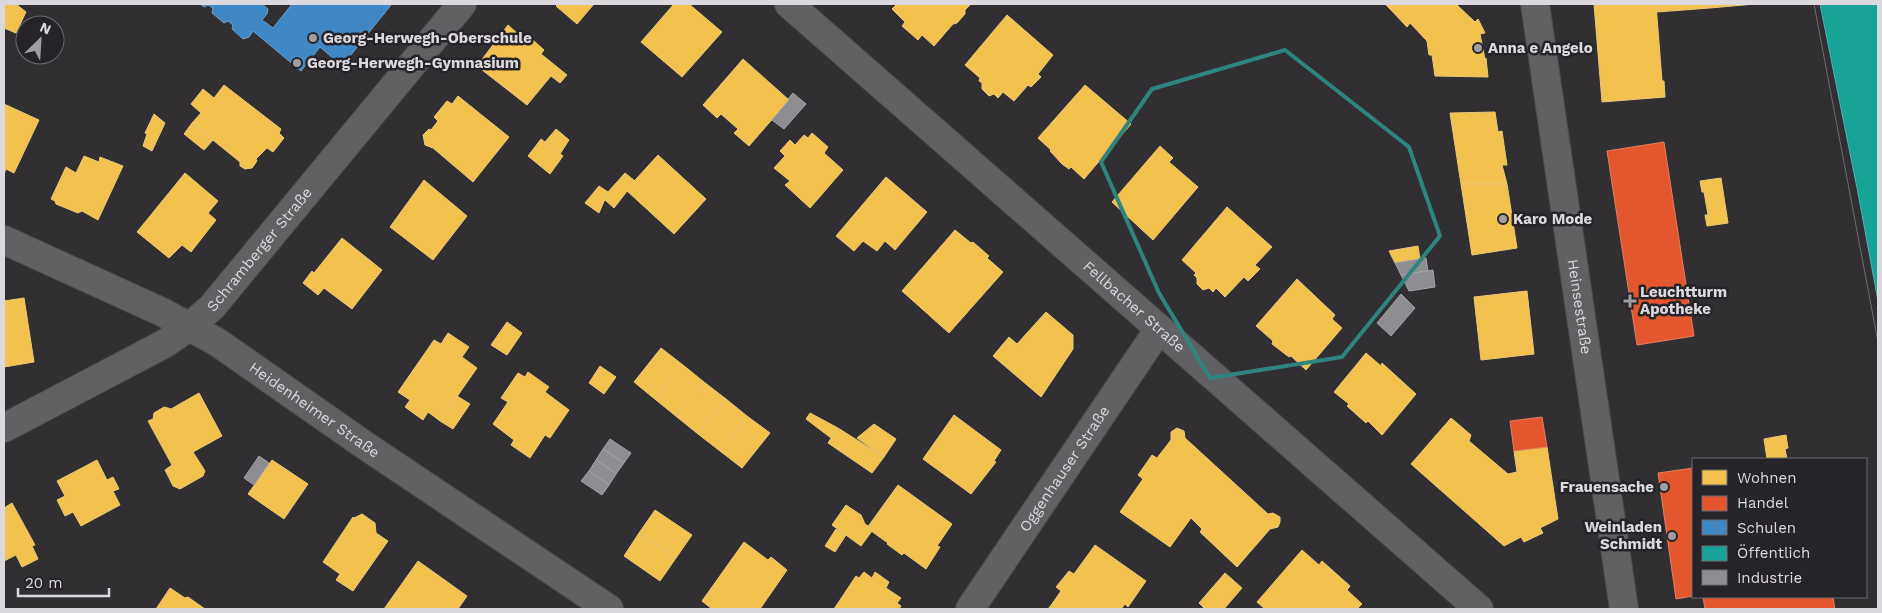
<svg xmlns="http://www.w3.org/2000/svg" width="1882" height="613" font-family="'Work Sans',sans-serif">
<style>
.homes{fill:#f2c14e;stroke:#ebc879}
.shops{fill:#e4572e;stroke:#e17e62}
.schools{fill:#3f88c5;stroke:#6ea0cc}
.public{fill:#17a398;stroke:#52b3ad}
.industry{fill:#8d8d92;stroke:#a4a4a8}
.lines{fill:none;stroke-linecap:round;stroke-linejoin:round}
.minor-casing{stroke:#4c4a4d;stroke-width:30}
.minor{stroke:#616062;stroke-width:28}
.tram{stroke:#6d6c6e;stroke-width:1}
.marked{fill:none;stroke:#2e857f;stroke-width:4;stroke-linejoin:round}
.poi-dot{fill:#a09ea1;stroke:#272429;stroke-width:2}
.labels{text-anchor:middle;stroke-width:5;stroke-linejoin:round;paint-order:stroke}
.poi-label{font-size:15px;font-weight:bold;fill:#dbd9dd;stroke:#272429;text-anchor:start}
.street-label{font-size:15px;fill:#dbd9dd;stroke:#272429}
</style>
<rect width="100%" height="100%" fill="#312f32"/>
<g class="homes">
<polygon points="4,4 16,4 26,12 16,33 4,28"/>
<polygon points="558,4 594,4 577,24 556,6"/>
<polygon points="674,4 689,4 722,32 682,77 641,42"/>
<polygon points="897,4 971,4 965,10 965,14 957,23 953,24 934,46 922,35 918,40 902,26 905,22 892,9"/>
<polygon points="1385,4 1396,4 1390,9"/>
<polygon points="1396,4 1456,4 1475,22 1478,19 1485,33 1480,34 1485,59 1486,58 1488,77 1435,76 1432,55 1429,55 1427,41 1410,23 1407,27 1390,9"/>
<polygon points="1594,4 1656,4 1662,81 1664,81 1665,97 1602,102"/>
<polygon points="1656,4 1710,4 1710,8 1657,12"/>
<polygon points="1710,4 1755,4 1710,8"/>
<polygon points="1007,15 1053,55 1038,74 1041,77 1031,87 1028,85 1014,101 1003,92 998,98 994,94 989,96 982,89 982,83 979,81 980,78 965,65"/>
<polygon points="508,25 530,45 533,40 544,50 541,54 567,75 560,83 551,76 527,105 477,66"/>
<polygon points="743,59 789,100 749,146 734,133 738,129 721,114 717,118 703,105"/>
<polygon points="224,85 281,129 279,133 284,138 273,152 267,148 256,159 257,161 252,168 245,169 240,166 240,162 192,123 201,113 191,104 203,89 214,98"/>
<polygon points="1085,85 1131,124 1084,179 1071,167 1069,169 1062,164 1050,151 1051,150 1038,138"/>
<polygon points="458,96 509,137 473,182 433,148 425,145 423,135 429,129 431,130 438,121 434,117 447,101 452,104"/>
<polygon points="4,104 39,120 14,173 6,169 4,174"/>
<polygon points="1495,112 1498,132 1502,131 1507,165 1502,165 1507,184 1461,184 1450,113"/>
<polygon points="154,114 165,123 152,151 143,146 147,134 145,133"/>
<polygon points="192,123 213,140 204,150 184,134"/>
<polygon points="556,129 569,140 560,154 545,142"/>
<polygon points="812,133 828,147 824,153 843,170 810,208 785,185 790,181 774,168 785,156 780,151 790,140 795,145 804,135 808,138"/>
<polygon points="541,139 563,156 550,174 528,156"/>
<polygon points="1160,146 1173,158 1169,162 1198,187 1153,240 1112,202"/>
<polygon points="658,155 706,199 674,234 626,190"/>
<polygon points="84,156 99,162 100,157 123,166 98,220 82,211 78,213 56,204 55,201 51,199 66,167 76,173"/>
<polygon points="185,173 218,201 208,213 216,220 191,252 182,245 169,258 137,232"/>
<polygon points="625,173 635,181 614,208 605,200 608,192"/>
<polygon points="886,177 927,212 895,250 885,241 877,251 863,241 854,251 836,236"/>
<polygon points="1721,178 1728,223 1707,226 1705,215 1708,215 1704,192 1702,192 1700,181"/>
<polygon points="424,180 467,216 433,260 390,227"/>
<polygon points="1461,184 1507,184 1517,248 1472,255"/>
<polygon points="599,186 608,192 599,213 585,203"/>
<polygon points="1227,207 1272,247 1255,265 1260,269 1248,281 1244,277 1225,297 1216,288 1213,292 1209,288 1203,290 1197,284 1197,278 1194,275 1196,273 1182,260"/>
<polygon points="955,230 971,243 973,242 989,256 987,258 1003,272 949,333 902,291"/>
<polygon points="342,238 382,270 352,309 324,288 318,295 303,283 312,271 314,273"/>
<polygon points="1418,246 1420,259 1395,263 1389,251"/>
<polygon points="1297,279 1335,315 1332,319 1342,328 1306,370 1291,356 1289,357 1272,344 1273,341 1256,326"/>
<polygon points="1527,291 1534,354 1481,360 1474,297"/>
<polygon points="24,298 34,362 4,367 4,301"/>
<polygon points="1046,312 1073,335 1073,349 1041,397 993,356 1009,337 1017,344"/>
<polygon points="507,322 522,333 507,355 491,345"/>
<polygon points="448,333 469,347 462,357 477,368 440,421 428,412 423,420 405,407 410,400 398,392 434,340 441,344"/>
<polygon points="661,348 683,365 656,400 634,382"/>
<polygon points="1366,353 1381,366 1382,363 1416,394 1382,435 1368,421 1366,423 1347,406 1349,404 1334,392"/>
<polygon points="683,365 704,382 677,417 656,400"/>
<polygon points="600,366 616,377 604,394 589,383"/>
<polygon points="528,372 549,387 545,392 569,410 550,438 545,435 530,458 511,445 514,440 493,424 508,402 501,398 518,373 525,377"/>
<polygon points="704,382 726,399 698,434 677,417"/>
<polygon points="199,393 222,436 193,452 205,471 203,476 180,489 173,486 165,470 172,465 148,421 153,419 154,413 164,407 171,409"/>
<polygon points="457,396 470,404 453,429 440,421"/>
<polygon points="726,399 747,416 720,451 698,434"/>
<polygon points="810,413 838,428 831,438 806,419"/>
<polygon points="954,415 1001,450 994,461 996,462 971,494 923,459"/>
<polygon points="747,416 770,433 742,468 720,451"/>
<polygon points="1451,418 1471,435 1469,441 1508,474 1517,472 1514,451 1547,447 1558,519 1540,528 1543,533 1524,542 1521,537 1504,546 1411,464"/>
<polygon points="874,424 896,439 884,457 857,438"/>
<polygon points="838,428 884,457 872,473 828,443"/>
<polygon points="1177,428 1184,431 1185,438 1268,514 1273,513 1280,517 1280,522 1278,527 1270,529 1237,567 1200,532 1202,529 1191,518 1170,547 1120,512 1143,479 1138,475 1152,455 1157,458 1171,440 1171,432"/>
<polygon points="1786,435 1788,448 1785,449 1787,459 1767,459 1764,439"/>
<polygon points="97,460 107,480 113,477 119,489 113,491 120,505 81,526 73,512 65,516 57,500 65,496 57,481"/>
<polygon points="272,460 308,484 284,519 248,494"/>
<polygon points="898,485 952,524 937,546 940,547 926,569 904,553 902,555 887,544 888,543 867,528"/>
<polygon points="12,503 35,545 32,546 38,559 22,567 16,555 4,561 4,508"/>
<polygon points="846,505 861,515 865,524 868,526 867,528 872,531 861,546 832,525"/>
<polygon points="655,510 692,535 676,558 639,533"/>
<polygon points="362,514 375,523 376,533 388,541 353,591 336,580 340,574 323,562 353,517 354,518"/>
<polygon points="836,529 846,535 835,552 825,546"/>
<polygon points="639,533 676,558 660,581 624,556"/>
<polygon points="744,542 768,560 771,557 787,570 760,609 712,609 702,601"/>
<polygon points="1095,545 1146,581 1128,607 1125,604 1121,609 1060,609 1052,604 1061,591 1056,587 1069,571 1074,574"/>
<polygon points="1302,550 1319,565 1322,561 1350,586 1347,590 1362,604 1357,609 1265,609 1257,602"/>
<polygon points="418,561 467,596 458,609 384,609"/>
<polygon points="864,572 872,578 875,572 889,582 886,588 901,598 897,603 901,606 899,609 834,609 856,576 859,578"/>
<polygon points="1225,573 1242,588 1224,609 1205,609 1199,603"/>
<polygon points="170,588 185,598 188,597 205,609 156,609"/>
<polygon points="1052,604 1060,609 1048,609"/>
</g>
<g class="shops">
<polygon points="1664,142 1694,336 1637,345 1607,151"/>
<polygon points="1542,417 1547,447 1514,451 1510,421"/>
<polygon points="1693,468 1693,596 1676,599 1658,473"/>
<polygon points="1703,597 1833,597 1835,609 1705,609"/>
</g>
<polygon class="schools" points="200,4 262,4 268,9 267,14 262,20 273,28 292,4 389,4 391,5 342,66 320,47 301,71 253,31 249,37 243,39 232,29 233,25 228,21 224,23 212,13 213,8 208,5 204,7"/>
<polygon class="public" points="1820,4 1878,4 1878,301 1858,193"/>
<g class="industry">
<polygon points="793,93 806,104 784,129 772,120 789,100 788,99"/>
<polygon points="1426,258 1428,271 1401,275 1395,263"/>
<polygon points="1433,270 1435,287 1409,291 1401,275"/>
<polygon points="1401,294 1415,308 1391,336 1377,323"/>
<polygon points="610,439 631,453 624,463 603,449"/>
<polygon points="603,449 624,463 616,474 596,460"/>
<polygon points="259,456 269,463 254,485 244,478"/>
<polygon points="596,460 616,474 609,485 589,471"/>
<polygon points="589,471 609,485 602,495 581,481"/>
</g>
<g class="lines">
<defs>
<g id="minor">
<path id="s1" d="M789,4L1479,609"/>
<path id="s2" d="M1535,4L1624,609"/>
<path id="s3" d="M4,240L162,312L217,342L363,444L609,609"/>
<path id="s4" d="M4,428L164,344L189,327L212,307L462,4"/>
<path id="s5" d="M970,609L1159,329"/>
</g>
</defs>
<use href="#minor" class="minor-casing"/>
<use href="#minor" class="minor"/>
<polyline class="tram" points="1814,4 1878,342"/>
</g>
<path class="marked" d="M1285,50L1409,147L1440,236L1342,357L1210,378L1159,293L1101,162L1152,89Z"/>
<g class="poi-dot">
<circle cx="313" cy="38" r="5"/>
<circle cx="1478" cy="48" r="5"/>
<circle cx="297" cy="63" r="5"/>
<circle cx="1503" cy="219" r="5"/>
<path d="M1627.5 293.5h5v5h5v5h-5v5h-5v-5h-5v-5h5z"/>
<circle cx="1664" cy="487" r="5"/>
<circle cx="1672" cy="536" r="5"/>
</g>
<g class="labels">
<g class="poi-label">
<text x="323" y="43">Georg-Herwegh-Oberschule</text>
<text x="1488" y="53">Anna e Angelo</text>
<text x="307" y="68">Georg-Herwegh-Gymnasium</text>
<text x="1513" y="224">Karo Mode</text>
<text x="1640" y="297">Leuchtturm<tspan x="1640" dy="17">Apotheke</tspan></text>
<text x="1654" y="492" text-anchor="end">Frauensache</text>
<text x="1662" y="532" text-anchor="end">Weinladen<tspan x="1662" dy="17">Schmidt</tspan></text>
</g>
<g class="street-label">
<text dy="5" stroke="none"><textPath href="#s4" startOffset="316">Schramberger Straße</textPath></text>
<text dy="5" stroke="none"><textPath href="#s2" startOffset="306">Heinsestraße</textPath></text>
<text dy="5" stroke="none"><textPath href="#s1" startOffset="459">Fellbacher Straße</textPath></text>
<text dy="5" stroke="none"><textPath href="#s3" startOffset="355">Heidenheimer Straße</textPath></text>
<text dy="5" stroke="none"><textPath href="#s5" startOffset="169">Oggenhauser Straße</textPath></text>
</g>
</g>
<rect width="1882" height="613" fill="none" stroke="#dbd9dd" stroke-width="10"/>
<rect x="1692" y="458" width="175" height="140" fill="#272429" stroke="#6f6c71"/>
<rect x="1702" y="470" width="25" height="15" fill="#f2c14e" stroke="#6f6c71"/>
<text x="1737" y="483" font-size="15" fill="#dbd9dd">Wohnen</text>
<rect x="1702" y="496" width="25" height="15" fill="#e4572e" stroke="#6f6c71"/>
<text x="1737" y="508" font-size="15" fill="#dbd9dd">Handel</text>
<rect x="1702" y="520" width="25" height="15" fill="#3f88c5" stroke="#6f6c71"/>
<text x="1737" y="533" font-size="15" fill="#dbd9dd">Schulen</text>
<rect x="1702" y="546" width="25" height="15" fill="#17a398" stroke="#6f6c71"/>
<text x="1737" y="558" font-size="15" fill="#dbd9dd">Öffentlich</text>
<rect x="1702" y="570" width="25" height="15" fill="#8d8d92" stroke="#6f6c71"/>
<text x="1737" y="583" font-size="15" fill="#dbd9dd">Industrie</text>
<g transform="translate(40 40) rotate(25)"><circle r="24" fill="#272429" stroke="#6f6c71"/>
<path d="M0-4L9 19L0 12L-9 19Z" fill="#a09ea1"/>
<text y="-8" font-size="14" font-weight="bold" text-anchor="middle" fill="#dbd9dd">N</text>
</g>
<path d="M18 588v8h91v-8" fill="none" stroke="#dbd9dd" stroke-width="2.5"/>
<text x="25" y="588" font-size="15" fill="#dbd9dd" stroke="#272429" stroke-width="4" paint-order="stroke">20 m</text>
</svg>
